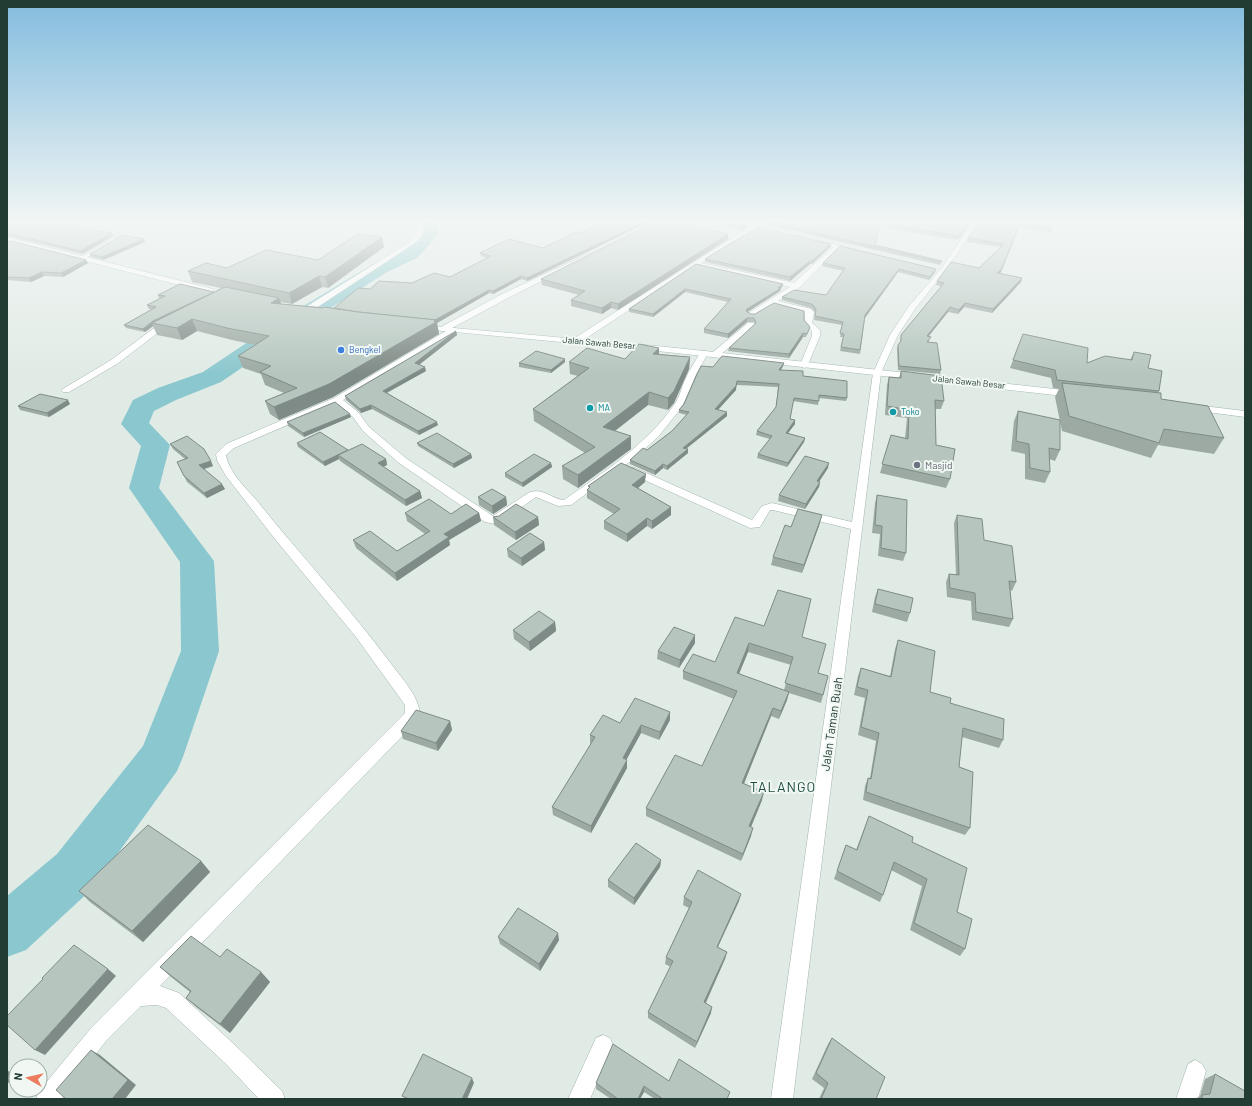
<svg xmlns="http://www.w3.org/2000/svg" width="1252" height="1106" font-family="Barlow,sans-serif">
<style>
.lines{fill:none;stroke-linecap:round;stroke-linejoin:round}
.river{fill:#8bc7ce;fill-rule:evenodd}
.minor-casing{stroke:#a4b3ad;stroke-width:1}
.secondary-casing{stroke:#a0b6ae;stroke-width:1}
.minor{fill:#fff;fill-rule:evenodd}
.secondary{fill:#fff;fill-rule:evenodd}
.wall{fill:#9daaa4;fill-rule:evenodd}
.shaded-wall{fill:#7f8b86}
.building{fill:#b6c6bf;stroke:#7f8b86}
.shop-dot{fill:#3f7fe0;stroke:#f1f8f4;stroke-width:1.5}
.culture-dot{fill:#0f9aa8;stroke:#f1f8f4;stroke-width:1.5}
.worship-dot{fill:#6b7280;stroke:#f1f8f4;stroke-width:1.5}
.labels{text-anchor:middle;stroke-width:4;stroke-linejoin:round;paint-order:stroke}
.far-street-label{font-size:9px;fill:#223b33;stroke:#f1f8f4}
.far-shop-label{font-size:9px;fill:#366cbe;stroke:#f1f8f4;text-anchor:start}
.far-culture-label{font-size:9px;fill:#0d838f;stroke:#f1f8f4;text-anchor:start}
.worship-label{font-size:10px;fill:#5b616d;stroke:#f1f8f4;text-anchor:start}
.near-street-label{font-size:12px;fill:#223b33;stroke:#f1f8f4}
.near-quarter-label{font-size:14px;letter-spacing:1px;fill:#1f4c3f;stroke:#f1f8f4}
</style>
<rect width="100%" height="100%" fill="#e1ebe6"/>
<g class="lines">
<polygon class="river" points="419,220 437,220 438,235 417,258 387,272 301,327 221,382 176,400 154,411 149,423 170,445 159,488 214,561 219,651 183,757 177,771 93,888 26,950 7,957 7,896 57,854 143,746 181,651 180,562 129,488 141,446 121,424 133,400 158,388 203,372 285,317 373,264 403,250 420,234"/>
<defs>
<g id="minor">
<path d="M417,220H423C426,232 422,238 412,245L307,314H301V310L408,243L417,234Z"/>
<path d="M729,220H740L857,250L854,252L839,248L799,288L778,301L811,309L814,313L812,323L820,330V336L807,367L804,368L800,365L812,336V331L805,323V313L773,305L754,316H751L747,314L790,287L696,266L579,343H573L572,341L573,339L751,226ZM757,228L833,247L794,283L701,263Z"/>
<polygon points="974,220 980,220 945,271 915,309 898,335 881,373 793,1099 771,1099 851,529 773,510 770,510 760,527 750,528 627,472 626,470 627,468 635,468 752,520 762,506 772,503 852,522 873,373 890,335 909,306 941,269"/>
<polygon points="122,233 125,235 124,236 84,259 79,258"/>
<path d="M586,255L591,256L508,298L452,328H456V332L343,400L359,413L369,427L407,459L493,516L530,492C544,488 552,499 564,500C604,472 646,445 674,405C680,397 681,388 685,380C689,370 695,362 700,353L701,351H707L708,353L695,377L682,407L658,437L631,461L571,505L558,506L536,497L499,523L495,524L485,522L399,463L363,431L353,417L336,404L234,448L226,455C229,473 247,489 258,502C302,557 350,608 392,665C403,680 418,695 420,714L412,726L160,986L179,993L239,1049L282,1091L285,1099H259L225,1063L166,1008L157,1005L141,1006L106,1041L61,1099H36L39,1091L92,1027L405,713V705L356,637L275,539L226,476L217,460L216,454L226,444L334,398L446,331H441V327L502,294Z"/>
<polygon points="165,320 168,320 172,322 117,364 69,392 63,392 61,390 111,360"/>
<polygon points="748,323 754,323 755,325 719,356 713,356 712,354 713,352"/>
<polygon points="603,1035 610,1038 613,1045 590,1099 568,1099 596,1038"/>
<polygon points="1195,1060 1202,1064 1206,1071 1198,1099 1176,1099 1188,1064"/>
</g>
<g id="secondary">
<polygon points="7,237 213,289 214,291 210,293 7,241"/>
<polygon points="420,325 667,347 1073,391 1078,394 1073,397 667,352 423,329 420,329"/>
<polygon points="1195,405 1245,411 1245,417 1192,410 1190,408"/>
</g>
</defs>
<use href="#minor" class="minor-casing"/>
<use href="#secondary" class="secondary-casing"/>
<use href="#minor" class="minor"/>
<use href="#secondary" class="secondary"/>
</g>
<g class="wall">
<polygon points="7,220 112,233 113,236 82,254 7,236"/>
<polygon points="606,220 649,220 649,222 527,281 521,279 493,294 489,293 437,323 439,334 333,397 279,420 270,414 265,401 284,393 265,385 261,374 243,368 238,356 256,345 232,340 197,331 182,340 157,335 153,326 145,332 126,328 124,325 152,309 149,309 147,305 161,298 159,298 158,295 214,292 221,288 192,282 188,271 227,268 318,260 382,237 384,247 328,288 322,287 292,304 280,302 281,304 334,308 370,289 412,283 450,277 487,258 481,256 480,253 543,248 581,233"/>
<polygon points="715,220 735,220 747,227 741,231"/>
<polygon points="747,220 880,220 875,245 942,261 940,265"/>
<polygon points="972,220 958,240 886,228 887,224"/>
<polygon points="980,220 1055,220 1051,232 1019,227 1001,272 1000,273 1022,278 1021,282 992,313 964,307 958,314 948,312 929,336 929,342 941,370 940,374 898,370 897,349 898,345 900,342 901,335 941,286 936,285 937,281 979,268 1001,247 967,242 968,238"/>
<polygon points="728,234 728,239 618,310 611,308 602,314 571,306 571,300 579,295 542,285 541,279"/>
<polygon points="7,242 88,263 63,277 44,276 31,282 7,280"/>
<polygon points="145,242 103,260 91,257 90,254"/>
<polygon points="830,247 812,264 810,264 790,281 705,262 705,259"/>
<polygon points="823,263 935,272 929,280 898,272 865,318 860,354 840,351 843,337 840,337 842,325 814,320 815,312 811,308 782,300 782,297 826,295 843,271 822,266"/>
<polygon points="696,264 782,287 781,288 780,291 747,312 751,314 804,320 810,327 809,330 806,337 803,337 789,358 728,351 729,348 755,324 754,322 747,322 728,338 704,333 704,329 728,302 685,292 653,317 629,312 629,309"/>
<polygon points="456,331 457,335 419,365 426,371 387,393 438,425 419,435 372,409 361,413 346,400 345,396"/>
<polygon points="1023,334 1087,363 1130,360 1134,352 1148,368 1159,391 1158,393 1161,399 1224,438 1214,454 1158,445 1151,458 1062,431 1055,397 1059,389 1053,388 1051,378 1010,368"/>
<polygon points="659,348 659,354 690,357 689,369 674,403 668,410 648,405 615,431 631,449 578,488 563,479 562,466 585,453 534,421 533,409 578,376 570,374 569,362 625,359"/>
<polygon points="565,359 565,362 551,373 519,367 519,363"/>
<polygon points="784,363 783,366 781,370 803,376 847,398 846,401 819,398 818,405 793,401 790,419 795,420 795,424 788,433 805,438 804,442 787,467 757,458 758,454 770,439 756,435 757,431 776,407 778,387 737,385 736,390 718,410 727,416 686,449 688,453 667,470 663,468 655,475 630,464 630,460 647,450 672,431 687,415 679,413 679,410 713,367"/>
<polygon points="901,371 944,401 941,409 935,409 936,445 950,479 946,488 880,473 891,435 905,438 907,418 885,415 887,385 889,377 899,378"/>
<polygon points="70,404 49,417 20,410 18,406"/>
<polygon points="1018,411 1060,450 1055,461 1049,459 1050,472 1045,483 1025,479 1025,454 1011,451 1014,421"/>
<polygon points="351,417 304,437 288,426 287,422"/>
<polygon points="297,443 348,450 348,451 386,459 387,465 383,467 420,491 422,498 406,506 340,461 339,459 325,466 298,447"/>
<polygon points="417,443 471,454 472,458 454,468 418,446"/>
<polygon points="170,444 213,466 204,469 225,489 207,498 187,482 177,462 185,459 173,449"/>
<polygon points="551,463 552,467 523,487 505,477 505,473"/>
<polygon points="828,468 819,482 820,482 819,487 805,509 778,501 779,495"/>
<polygon points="645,482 638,488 671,507 671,515 652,529 647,526 627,542 604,529 604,521 614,514 587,498 587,490 589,488 588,486"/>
<polygon points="877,495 906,553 903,561 878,556 880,534 872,533 875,503"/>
<polygon points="478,497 506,497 507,505 493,514 479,505"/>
<polygon points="405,513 451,514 479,513 481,521 449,540 450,545 397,581 356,548 353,540 397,551 425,534 407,521"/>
<polygon points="957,515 984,540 1016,582 1012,591 1010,590 1013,619 1009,627 972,620 971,601 947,597 946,582 949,574 956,575 954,523"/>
<polygon points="499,516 538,517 539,525 516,540 494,525 493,517"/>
<polygon points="820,523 802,573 771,565 773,557 791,527"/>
<polygon points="544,542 545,550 522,566 508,557 507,549"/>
<polygon points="878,589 910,613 907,622 872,612 875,597"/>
<polygon points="555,622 556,631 530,651 514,639 513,630"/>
<path d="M764,626L802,637L818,673L828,676L821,703L789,693L787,700L779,719L771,716L744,783L762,800L751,827V836L741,861L646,816V808L702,766L734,699L683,679V671L715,662ZM748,652L791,665L784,690L739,674Z"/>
<polygon points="898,640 930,692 950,703 1003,740 999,748 962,737 959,767 970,828 965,835 863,800 865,786 868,778 870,778 876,741 858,735 865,698 854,695 858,676 861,668 890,676 895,649"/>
<polygon points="695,643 679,668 657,659 658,651"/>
<polygon points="670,712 670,720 659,740 641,733 626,760 627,768 591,833 553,815 552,807 591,744 590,743 590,735 620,723"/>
<polygon points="450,721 452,730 438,751 403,739 401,731"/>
<polygon points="869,816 912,842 957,912 965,949 960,956 910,930 922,886 891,870 883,895 880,902 834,879 846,845 856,850"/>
<polygon points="661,860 660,867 634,905 608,887 608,880"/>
<polygon points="201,861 210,872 143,942 90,902 79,891"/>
<polygon points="684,897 739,901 718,947 727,952 725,959 706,1003 711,1013 695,1048 648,1018 648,1012 671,967 665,964 666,957 689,908 683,905"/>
<polygon points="498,937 559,940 540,971 500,944"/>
<polygon points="220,957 261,972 270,982 230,1033 196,1007 186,998 190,992 171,977 160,967"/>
<polygon points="832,1038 876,1099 819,1099 824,1088 812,1079 828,1044"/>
<polygon points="1215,1074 1245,1099 1195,1099 1200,1096 1205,1079"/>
<polygon points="669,1081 727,1099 655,1099 644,1092 640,1099 611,1099 596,1089 596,1083"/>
</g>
<g class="shaded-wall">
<polygon points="648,220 649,220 649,222 527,281 527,278"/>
<polygon points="971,220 972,220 958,240 959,236"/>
<polygon points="748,223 747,227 741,231 741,227"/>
<polygon points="1019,227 1001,272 996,277"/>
<polygon points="112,233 113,236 82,254 80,251"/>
<polygon points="728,234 728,239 618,310 618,304"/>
<polygon points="382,237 384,247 328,288 325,277"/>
<polygon points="144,239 145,242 103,260 102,257"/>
<polygon points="831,244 830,247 812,264 812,261"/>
<polygon points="86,260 88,263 63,277 61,273"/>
<polygon points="810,261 810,264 790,281 790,277"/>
<polygon points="899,269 898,272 864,319 865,315"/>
<polygon points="936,269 935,272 929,280 930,277"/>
<polygon points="42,272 44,276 31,282 29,278"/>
<polygon points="319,276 322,287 292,304 289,293"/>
<polygon points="521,276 521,279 493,294 493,291"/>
<polygon points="1022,278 1021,282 992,313 993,309"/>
<polygon points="783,284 782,287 781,288 780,291 746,313 746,315 747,309"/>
<polygon points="685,289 685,292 653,317 653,314"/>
<polygon points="489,290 489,293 437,323 439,334 333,397 279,420 274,407 434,321"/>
<polygon points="215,292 152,323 153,326 145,332 143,329 153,321"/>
<polygon points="279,298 283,310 271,303"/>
<polygon points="611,302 611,308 602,314 602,308"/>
<polygon points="965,303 964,307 958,314 959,310"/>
<polygon points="950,307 948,312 925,340 927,336"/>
<polygon points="747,318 747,322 728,338 728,334"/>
<polygon points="192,319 197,331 182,340 177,328"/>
<polygon points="456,331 457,335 416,367 415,363"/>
<polygon points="803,333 803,337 789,358 789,354"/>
<polygon points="659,348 659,359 653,354"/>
<polygon points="690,357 689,369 674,403 668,410 668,398"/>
<polygon points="565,359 565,362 551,373 551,370"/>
<polygon points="784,363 783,366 779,373 779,370"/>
<polygon points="425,367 426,371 384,394 383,391"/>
<polygon points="736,386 736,390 715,413 715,409"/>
<polygon points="649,392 648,405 603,440 603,427"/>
<polygon points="68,400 70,404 49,417 47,413"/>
<polygon points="371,405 372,409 361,413 360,409"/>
<polygon points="727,412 727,416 683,451 683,448"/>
<polygon points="350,414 351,417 304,437 303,433"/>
<polygon points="795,420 795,424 785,437 786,433"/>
<polygon points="437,422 438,425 419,435 418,431"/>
<polygon points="631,436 631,449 578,488 578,475"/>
<polygon points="805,438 804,442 787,467 788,463"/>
<polygon points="688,449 688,453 667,470 667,466"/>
<polygon points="348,450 349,454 338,455 339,459 325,466 323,462"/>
<polygon points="471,454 472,458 454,468 453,464"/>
<polygon points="386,459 387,465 379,469 378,463"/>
<polygon points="211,461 213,466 201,470 199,465"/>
<polygon points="551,463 552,467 523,487 522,483"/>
<polygon points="829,463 828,468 816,486 817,481"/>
<polygon points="663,464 663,468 655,475 655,471"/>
<polygon points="646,474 645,482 632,493 632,485"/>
<polygon points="820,482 819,487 805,509 806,504"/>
<polygon points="222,484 225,489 207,498 204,493"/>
<polygon points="420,491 422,498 406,506 405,500"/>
<polygon points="506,497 507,505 493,514 492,506"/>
<polygon points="671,507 671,515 652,529 652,521"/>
<polygon points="479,513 481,521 449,540 450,545 397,581 395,573 444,534"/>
<polygon points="822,515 820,523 802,573 804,565"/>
<polygon points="538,517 539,525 516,540 515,532"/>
<polygon points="647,518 647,526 627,542 627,534"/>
<polygon points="544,542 545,550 522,566 521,558"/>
<polygon points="555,622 556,631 530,651 529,642"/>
<polygon points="695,635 695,643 679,668 680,660"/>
<polygon points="749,643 748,652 736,681 737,673"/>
<polygon points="789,692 787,700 779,719 781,711"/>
<polygon points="773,708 771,716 741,791 742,783"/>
<polygon points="670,712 670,720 659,740 660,732"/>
<polygon points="450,721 452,730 438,751 436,743"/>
<polygon points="641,725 641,733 623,766 623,758"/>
<polygon points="627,760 627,768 591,833 591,826"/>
<polygon points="764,792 762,800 748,834 749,826"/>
<polygon points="753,828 751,836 741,861 743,854"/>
<polygon points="661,860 660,867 634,905 634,898"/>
<polygon points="201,861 210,872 143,942 132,931"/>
<polygon points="741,894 739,901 715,953 717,947"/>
<polygon points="558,933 559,940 540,971 539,964"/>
<polygon points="727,952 725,959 703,1008 704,1002"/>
<polygon points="108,969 116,976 45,1055 35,1050"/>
<polygon points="261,972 270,982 230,1033 220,1024"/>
<polygon points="712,1007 711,1013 695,1048 697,1042"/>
<polygon points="91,1050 100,1055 136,1085 125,1099 112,1099"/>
<polygon points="7,1070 15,1076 7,1084"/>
<polygon points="472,1078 474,1083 467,1099 462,1099"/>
<polygon points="644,1086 644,1092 640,1099 638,1099"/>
</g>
<g class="building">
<polygon points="7,220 37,220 112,233 80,251 7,233"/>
<polygon points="606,220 648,220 527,278 521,276 493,291 489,290 435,320 358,312 334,308 358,288 370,289 379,281 412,283 434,273 450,277 491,256 480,253 509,239 543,248 576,232 581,233"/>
<polygon points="659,220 663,220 728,234 618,304 611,302 602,308 571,300 585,291 541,279"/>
<polygon points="723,220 735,220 748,223 741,227"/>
<polygon points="761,220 880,220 875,245 942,261 941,262"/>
<polygon points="893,220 971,220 959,236 887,224"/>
<polygon points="980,220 1055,220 1052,228 1020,224 1002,268 997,273 1022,278 993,309 965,303 959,310 950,307 927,336 931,337 927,342 937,343 941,370 899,366 898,345 901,341 901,335 944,283 937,281 951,262 979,268 1004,244 968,238"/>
<polygon points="758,227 831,244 812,261 810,261 790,277 705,259"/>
<polygon points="358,234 382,237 325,277 319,276 289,293 188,271 206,263 227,268 266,250 318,260"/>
<polygon points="122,235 144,239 102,257 90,254"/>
<polygon points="11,241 86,260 61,273 42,272 29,278 7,277 7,242"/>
<polygon points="840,246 936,269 930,277 899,269 865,315 860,350 841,347 844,334 840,333 843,322 815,316 816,309 812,304 782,297 794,290 826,295 845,268 823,263"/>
<polygon points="696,264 783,284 778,288 781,288 747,309 746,311 751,314 755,314 774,303 804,311 804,320 810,327 807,334 803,333 789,354 729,348 756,323 754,318 747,318 728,334 704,329 731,299 685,289 653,314 629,309"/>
<polygon points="180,284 214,292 153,321 143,329 124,325 156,307 147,305 165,296 158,295"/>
<polygon points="225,287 279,298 271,303 323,308 324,307 358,312 437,320 434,321 436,322 329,384 274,407 265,401 297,388 260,372 271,366 238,356 269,336 227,328 192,319 177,328 152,323"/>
<polygon points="456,331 415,363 425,367 383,391 437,422 418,431 371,405 360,409 345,396"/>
<polygon points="1023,334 1088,348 1087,363 1105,356 1132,360 1134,352 1151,355 1148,368 1162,371 1159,391 1057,380 1055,370 1013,360"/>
<polygon points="639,344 659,348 653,354 690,357 674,391 668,398 649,392 603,427 631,436 578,475 562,466 595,447 533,409 589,368 569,362 587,348 625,359"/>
<polygon points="536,351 565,359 551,370 519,363"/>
<polygon points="722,356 784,363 779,370 803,371 803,376 847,381 847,398 819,395 819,401 794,398 790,419 795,420 786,433 805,438 788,463 758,454 772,436 757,431 776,407 779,384 737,381 736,386 715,409 727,412 683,448 688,449 667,466 663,464 655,471 630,460 643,448 647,450 672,431 689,412 679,410 684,404 697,374 701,366 713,367"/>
<polygon points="901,371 941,376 944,401 935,400 936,445 955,449 950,479 882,464 891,435 908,439 909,410 887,406 889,377 901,378"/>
<polygon points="1062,383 1161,393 1161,399 1208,406 1224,438 1164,429 1159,443 1069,416"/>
<polygon points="40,394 68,400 47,413 18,406"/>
<polygon points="335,402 350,414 303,433 287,422"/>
<polygon points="1018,411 1060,420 1060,450 1049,448 1050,472 1030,468 1029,444 1016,441"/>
<polygon points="320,432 348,450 323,462 297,443"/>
<polygon points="437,433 471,454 453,464 417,443"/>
<polygon points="187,436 204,449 211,461 199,465 222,484 204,493 184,476 177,462 188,458 170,444"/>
<polygon points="362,444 386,459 378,463 420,491 405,500 338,455"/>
<polygon points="534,454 551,463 522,483 505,473"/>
<polygon points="805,456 829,463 817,481 820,482 806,504 779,495"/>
<polygon points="621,463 646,474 632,485 671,507 652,521 647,518 627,534 604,521 620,509 587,490 590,487 588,486"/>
<polygon points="492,489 506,497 492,506 478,497"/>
<polygon points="877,495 907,500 906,553 881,548 882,526 875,525"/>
<polygon points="429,499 451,514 466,504 479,513 444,534 449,537 395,573 353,540 370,531 397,551 430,531 405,513"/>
<polygon points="516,504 538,517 515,532 493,517 499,516"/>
<polygon points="798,509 822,515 804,565 773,557 785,525 791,527"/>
<polygon points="957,515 982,519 984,540 1012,546 1016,582 1009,581 1013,619 976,612 975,593 950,588 949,574 959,575"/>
<polygon points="530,533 544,542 521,558 507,549"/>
<polygon points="878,589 913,598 910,613 875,604"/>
<polygon points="778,590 811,599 802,637 826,644 818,673 828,676 823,695 785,683 793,657 749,643 737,673 789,692 781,711 773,708 742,783 764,792 749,826 753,828 743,854 646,808 675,755 702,766 737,691 683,671 693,654 715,662 735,617 764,626"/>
<polygon points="539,611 555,622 529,642 513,630"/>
<polygon points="674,627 695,635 680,660 658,651"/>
<polygon points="898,640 935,651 930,692 951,698 950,703 1004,719 1003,740 963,728 959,767 973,772 970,828 866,792 868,778 871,779 879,733 861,727 868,690 857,687 861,668 891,677"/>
<polygon points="635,698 670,712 660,732 641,725 623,758 627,760 591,826 552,807 595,737 590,735 603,715 620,723"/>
<polygon points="416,710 450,721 436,743 401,731"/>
<polygon points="869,816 913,837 912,842 967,868 957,912 972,919 965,949 914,923 927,879 894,862 883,895 837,871 846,845 857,850"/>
<polygon points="148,825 201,861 132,931 79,891"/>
<polygon points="636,843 661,860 634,898 608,880"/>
<polygon points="698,870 741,894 717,947 727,952 704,1002 712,1007 697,1042 648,1012 673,961 666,957 692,902 684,897"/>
<polygon points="518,908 558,933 539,964 498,937"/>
<polygon points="191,936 220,957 227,949 261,972 220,1024 186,998 191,991 160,967"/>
<polygon points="74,945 108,969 35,1050 7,1025 7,1016 43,979 42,978"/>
<polygon points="832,1038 885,1077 876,1099 821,1099 828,1083 816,1073"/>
<polygon points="613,1044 669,1081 679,1059 730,1092 727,1099 663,1099 644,1086 638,1099 618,1099 596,1083"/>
<polygon points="91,1050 128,1080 112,1099 66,1099 56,1090"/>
<polygon points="423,1054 472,1078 462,1099 409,1099 402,1096"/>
<polygon points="1215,1074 1245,1091 1245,1099 1202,1099 1202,1095 1210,1094"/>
</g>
<linearGradient id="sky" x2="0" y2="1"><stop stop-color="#83bcde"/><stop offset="0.59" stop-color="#f2f6f4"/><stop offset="1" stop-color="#f2f6f4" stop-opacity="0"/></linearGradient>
<rect width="1252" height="375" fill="url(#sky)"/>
<circle class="shop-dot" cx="341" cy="350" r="4"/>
<g class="culture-dot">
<circle cx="590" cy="408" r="4"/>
<circle cx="893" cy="412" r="4"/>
</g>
<circle class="worship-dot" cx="917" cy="465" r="4"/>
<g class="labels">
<g class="far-street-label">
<text transform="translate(599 343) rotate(5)" y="3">Jalan Sawah Besar</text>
<text transform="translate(969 382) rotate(6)" y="3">Jalan Sawah Besar</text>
</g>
<g class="far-shop-label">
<text x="349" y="353">Bengkel</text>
</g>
<g class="far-culture-label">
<text x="598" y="411">MA</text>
<text x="901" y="415">Toko</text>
</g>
<g class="worship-label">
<text x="925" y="469">Masjid</text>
</g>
<g class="near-street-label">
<text transform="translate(832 724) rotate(-82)" y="4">Jalan Taman Buah</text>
</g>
<g class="near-quarter-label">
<text x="783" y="792">TALANGO</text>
</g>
</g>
<rect width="1252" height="1106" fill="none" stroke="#223b33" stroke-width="16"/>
<g transform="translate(28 1078) rotate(278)"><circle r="19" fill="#f1f8f4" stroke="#9eaca7"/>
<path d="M0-3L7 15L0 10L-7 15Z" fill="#ed7b5d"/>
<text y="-6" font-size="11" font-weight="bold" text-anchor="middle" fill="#223b33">N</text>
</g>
</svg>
